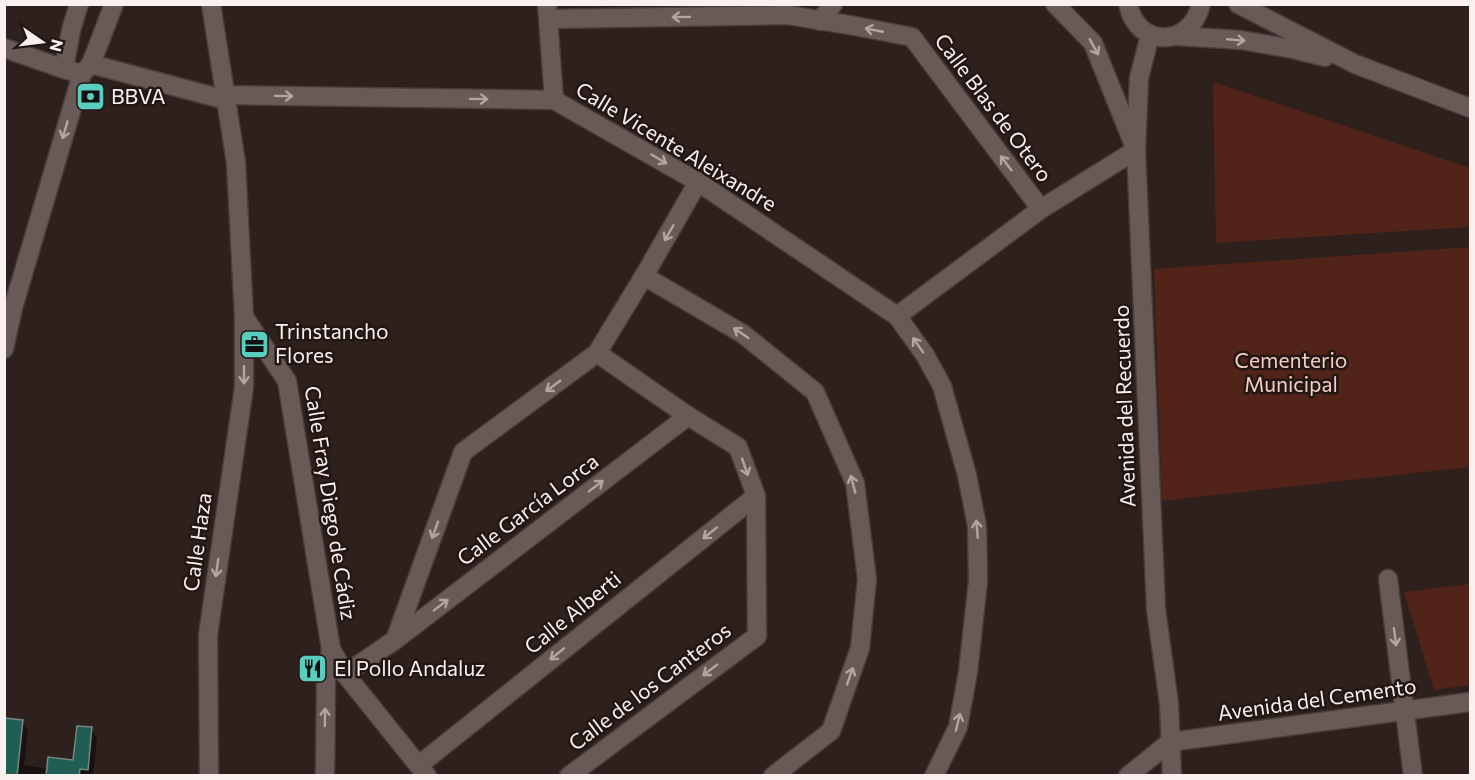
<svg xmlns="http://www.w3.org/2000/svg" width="1475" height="780" font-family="Commissioner,sans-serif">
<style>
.green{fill:#522318}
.shadow{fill:#0007}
.building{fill:#1f5d55;stroke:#778784;stroke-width:1.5}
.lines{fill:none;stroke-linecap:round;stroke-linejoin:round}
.street-casing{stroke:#473d3a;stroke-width:21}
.secondary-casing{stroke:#473d3a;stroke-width:21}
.street{stroke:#695a57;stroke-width:18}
.secondary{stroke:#695a57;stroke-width:18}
.oneway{stroke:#b2a6a3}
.labels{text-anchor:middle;stroke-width:5;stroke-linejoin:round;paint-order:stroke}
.poi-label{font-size:21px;fill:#faf1ef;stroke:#231714;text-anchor:start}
.street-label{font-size:21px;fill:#faf1ef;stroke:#231714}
.park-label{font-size:21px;fill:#f3cec4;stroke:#231714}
</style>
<rect width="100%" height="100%" fill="#2d201d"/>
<g class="green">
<polygon points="1213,82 1470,168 1470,227 1216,243"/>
<polygon points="1470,247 1470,467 1162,501 1154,269"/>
<polygon points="1470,584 1470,685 1434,690 1404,592"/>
</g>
<polygon class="shadow" points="22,722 28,731 24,765 48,769 74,762 91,729 97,738 93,776 4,776"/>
<g class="building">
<polygon points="4,718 23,720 17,776 4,776"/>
<polygon points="77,726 92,727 88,770 80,769 79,776 46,776 48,757 73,760"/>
</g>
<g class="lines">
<defs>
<g id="street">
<polyline points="547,4 554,100"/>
<polyline points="549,19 788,15 855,26 912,37 1041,209"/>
<polyline points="820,21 833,4"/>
<polyline points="91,64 226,100"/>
<polyline points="64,69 71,30 79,4"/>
<polyline points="226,95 554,100 698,182 897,316 925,355 942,386 967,475 977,526 978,581 968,672 958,727 934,776"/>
<polyline points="644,276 743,334 815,392 855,483 867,579 860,648 831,731 773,776"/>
<polyline points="897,316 1041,209 1136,150 1093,43 1055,4"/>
<polyline points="1388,579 1413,776"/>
<polyline points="395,640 463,452 597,353 644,276 698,182"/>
<polyline points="345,674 395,640 688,416"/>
<polyline points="419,765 756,496"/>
<polyline points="209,776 208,635 244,387 244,317"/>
<polyline points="325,776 326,680 331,649"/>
<polyline points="569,776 757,636 756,496 738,447 688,416 597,353"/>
<polyline points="1128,776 1170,742 1470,702"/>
</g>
<g id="secondary">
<polyline points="211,4 236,163 244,317 287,381 331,649 345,674 427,776"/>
<path d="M1128,4C1137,49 1191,48 1201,4"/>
<polyline points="1238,4 1355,64 1470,108"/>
<polyline points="1150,35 1139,78 1136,150 1156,609 1169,704 1172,776"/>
<polyline points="1177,36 1241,40 1293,49 1325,57"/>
<polyline points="4,48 64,69 82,74"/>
<polyline points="4,349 13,308 82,74 91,64 114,4"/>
</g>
</defs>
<use href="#street" class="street-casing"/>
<use href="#secondary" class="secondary-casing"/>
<use href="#street" class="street"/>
<use href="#secondary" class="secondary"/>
</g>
<defs><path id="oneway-shaft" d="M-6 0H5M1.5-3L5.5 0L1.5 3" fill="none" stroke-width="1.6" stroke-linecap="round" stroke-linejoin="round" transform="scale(1.5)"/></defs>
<g class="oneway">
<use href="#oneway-shaft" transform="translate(681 17) rotate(179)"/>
<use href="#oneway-shaft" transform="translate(874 30) rotate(-169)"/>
<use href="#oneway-shaft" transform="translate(1236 40) rotate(5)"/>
<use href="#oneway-shaft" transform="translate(1094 47) rotate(61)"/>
<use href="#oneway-shaft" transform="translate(284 96) rotate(1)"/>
<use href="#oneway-shaft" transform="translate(479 99) rotate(1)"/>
<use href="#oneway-shaft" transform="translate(65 130) rotate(106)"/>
<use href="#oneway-shaft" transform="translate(659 159) rotate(30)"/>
<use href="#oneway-shaft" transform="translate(1006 163) rotate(-127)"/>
<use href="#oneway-shaft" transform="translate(669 233) rotate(120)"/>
<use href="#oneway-shaft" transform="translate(741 333) rotate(-146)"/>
<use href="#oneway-shaft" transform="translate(918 345) rotate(-125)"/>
<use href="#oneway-shaft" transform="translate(244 375) rotate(90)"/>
<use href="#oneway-shaft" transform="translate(553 386) rotate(144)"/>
<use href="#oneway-shaft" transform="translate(745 467) rotate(71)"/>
<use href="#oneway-shaft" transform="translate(853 484) rotate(-105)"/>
<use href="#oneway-shaft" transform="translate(596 486) rotate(-37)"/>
<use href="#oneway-shaft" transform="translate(977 529) rotate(-95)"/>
<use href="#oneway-shaft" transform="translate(435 530) rotate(110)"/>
<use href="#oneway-shaft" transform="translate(710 533) rotate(141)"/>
<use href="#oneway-shaft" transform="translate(217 568) rotate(98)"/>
<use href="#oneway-shaft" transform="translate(441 605) rotate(-37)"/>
<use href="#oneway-shaft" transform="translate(1395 637) rotate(83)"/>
<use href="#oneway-shaft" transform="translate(557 654) rotate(141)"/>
<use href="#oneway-shaft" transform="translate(710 670) rotate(143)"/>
<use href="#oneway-shaft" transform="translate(850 676) rotate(-71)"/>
<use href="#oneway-shaft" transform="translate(325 717) rotate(-89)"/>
<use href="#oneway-shaft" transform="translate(958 722) rotate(-76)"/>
</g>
<defs>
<symbol id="bank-square" viewBox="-11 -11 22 22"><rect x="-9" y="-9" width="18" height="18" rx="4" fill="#59cebe" stroke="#231714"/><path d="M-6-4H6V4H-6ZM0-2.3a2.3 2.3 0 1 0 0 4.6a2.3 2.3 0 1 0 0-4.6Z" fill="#111"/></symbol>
<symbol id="office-square" viewBox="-11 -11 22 22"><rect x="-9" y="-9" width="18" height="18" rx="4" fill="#59cebe" stroke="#231714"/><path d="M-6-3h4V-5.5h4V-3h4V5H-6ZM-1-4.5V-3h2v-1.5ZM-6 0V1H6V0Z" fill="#111"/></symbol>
<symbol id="restaurant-square" viewBox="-11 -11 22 22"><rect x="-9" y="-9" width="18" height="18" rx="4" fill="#59cebe" stroke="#231714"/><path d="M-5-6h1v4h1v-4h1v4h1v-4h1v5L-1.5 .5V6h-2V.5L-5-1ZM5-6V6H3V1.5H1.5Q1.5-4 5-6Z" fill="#111"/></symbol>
</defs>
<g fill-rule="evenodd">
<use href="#bank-square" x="74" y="80" width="33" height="33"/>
<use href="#office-square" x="238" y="328" width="33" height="33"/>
<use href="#restaurant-square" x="296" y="652" width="33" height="33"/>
</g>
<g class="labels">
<g class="poi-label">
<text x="111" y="104">BBVA</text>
<text x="275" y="339">Trinstancho<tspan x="275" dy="24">Flores</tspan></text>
<text x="334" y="676">El Pollo Andaluz</text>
</g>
<g class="street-label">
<text transform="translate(993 108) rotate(53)" y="7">Calle Blas de Otero</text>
<text transform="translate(676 147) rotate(31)" y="7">Calle Vicente Aleixandre</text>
<text transform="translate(1125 406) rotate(-92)" y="7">Avenida del Recuerdo</text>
<text transform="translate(330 503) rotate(81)" y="7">Calle Fray Diego de Cádiz</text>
<text transform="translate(528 510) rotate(-37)" y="7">Calle García Lorca</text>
<text transform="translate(198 542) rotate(-82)" y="7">Calle Haza</text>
<text transform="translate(573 613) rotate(-39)" y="7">Calle Alberti</text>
<text transform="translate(650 687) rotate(-37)" y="7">Calle de los Canteros</text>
<text transform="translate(1317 700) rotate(-8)" y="7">Avenida del Cemento</text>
</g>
<g class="park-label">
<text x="1291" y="368">Cementerio<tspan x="1291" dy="24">Municipal</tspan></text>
</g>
</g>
<rect width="1475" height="780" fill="none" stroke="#faf1ef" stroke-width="12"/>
<g transform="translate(42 42) rotate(104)" stroke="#231714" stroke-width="4.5" paint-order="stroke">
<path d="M0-4.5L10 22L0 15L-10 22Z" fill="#faf1ef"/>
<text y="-9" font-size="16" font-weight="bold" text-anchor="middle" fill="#faf1ef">N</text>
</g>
</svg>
